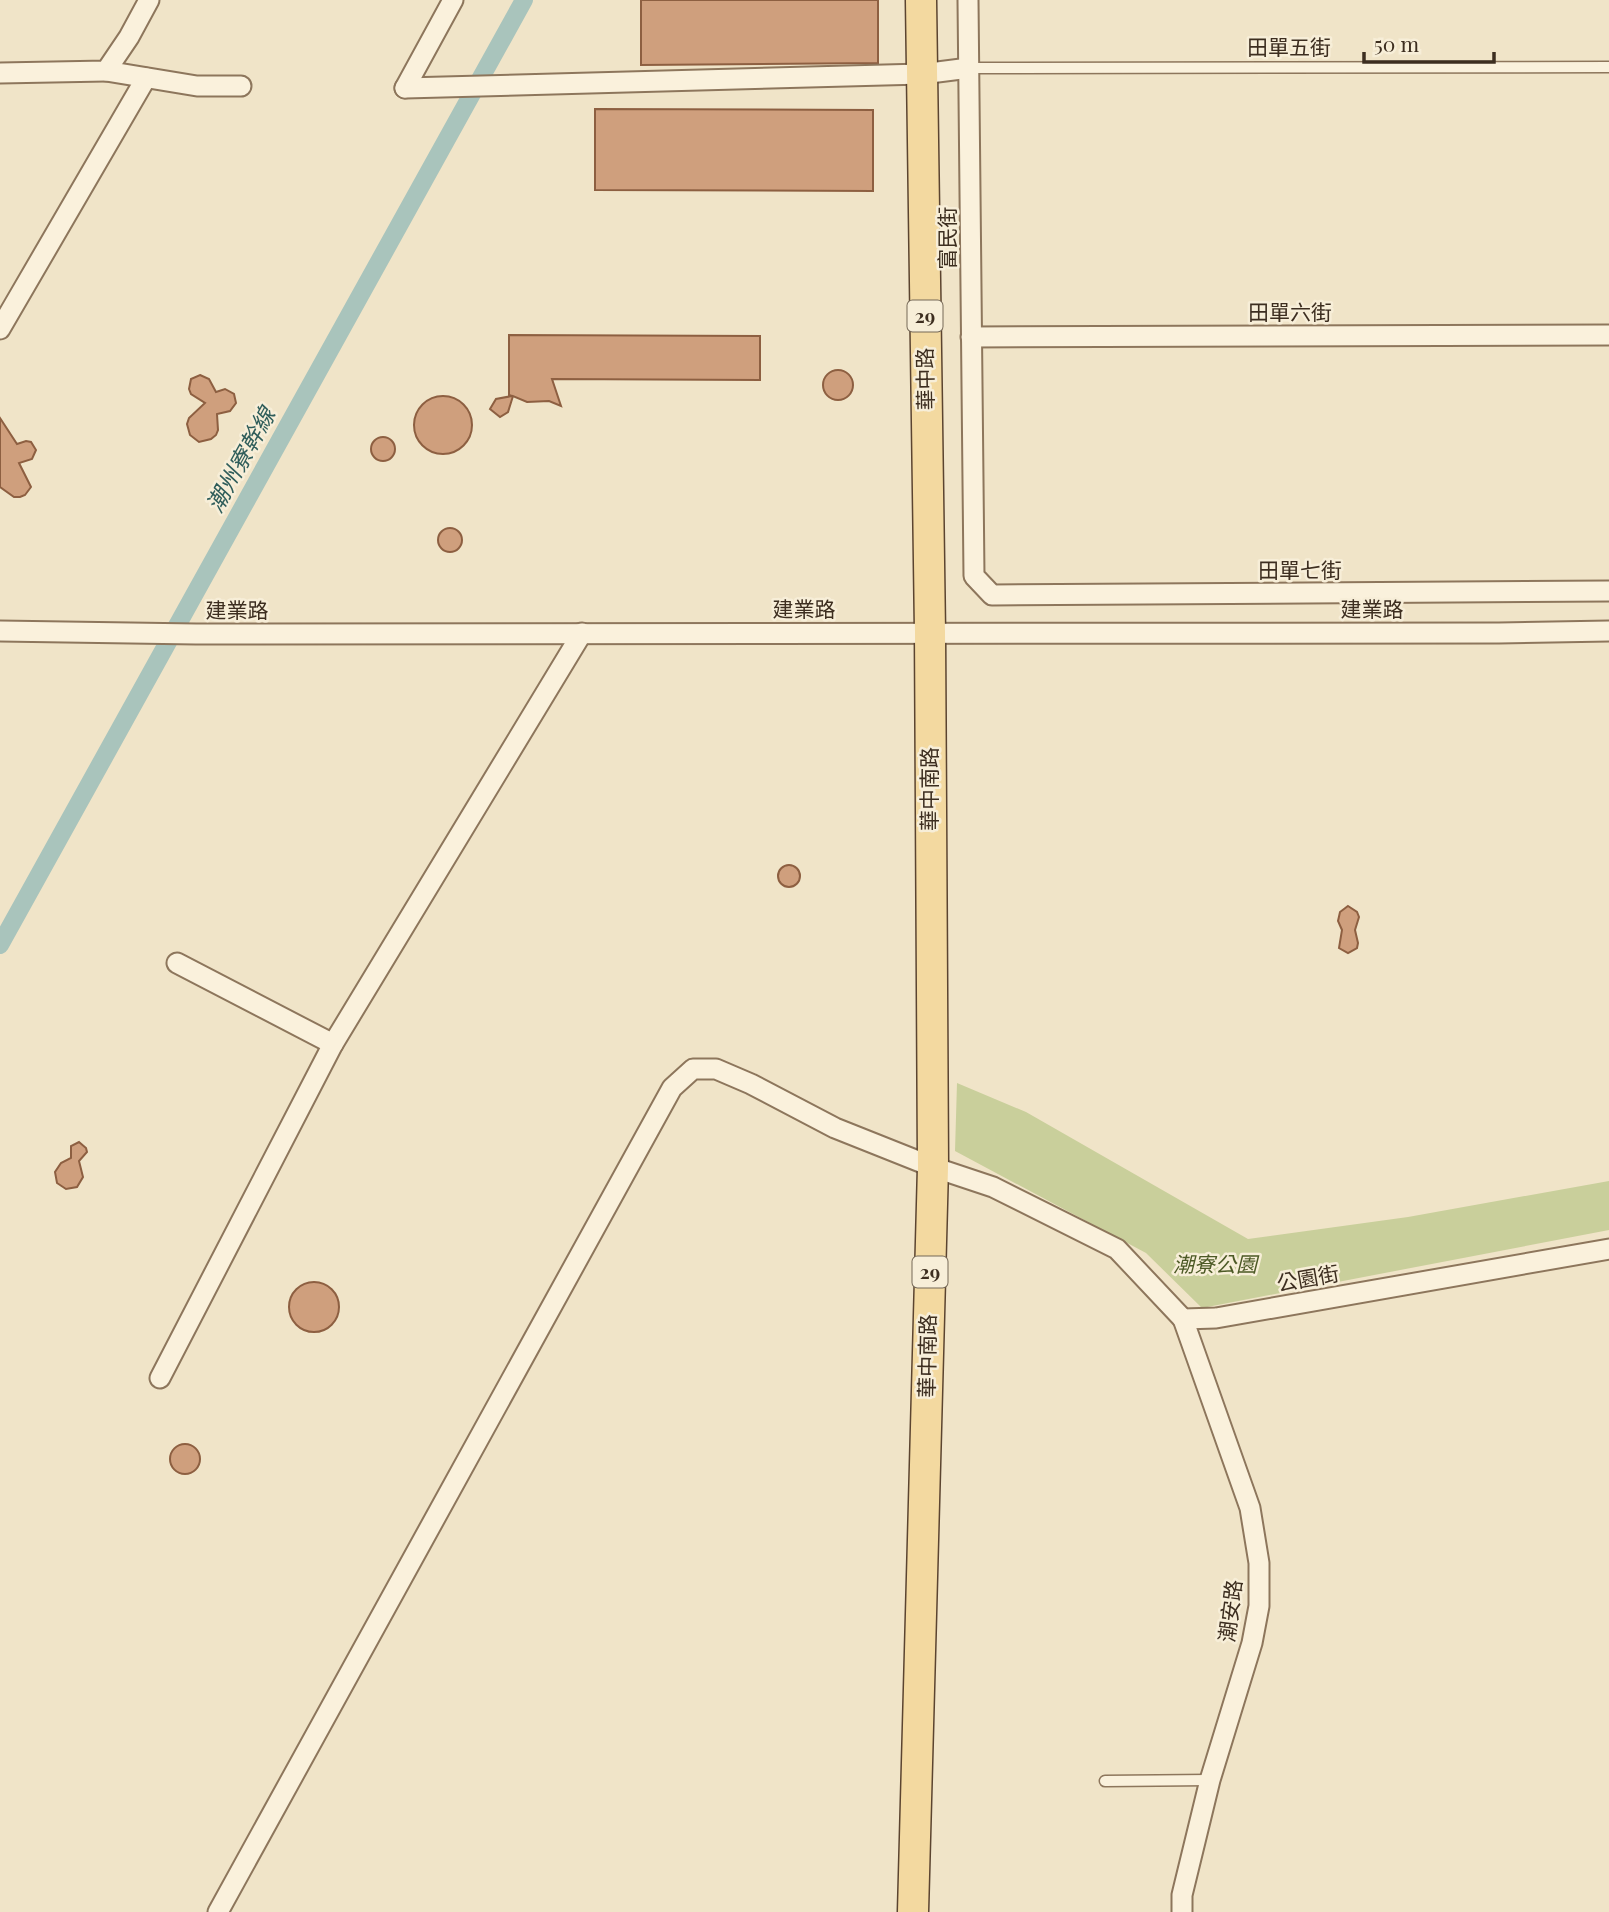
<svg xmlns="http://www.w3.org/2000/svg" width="1609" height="1912" font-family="'Playfair Display','Noto Sans TC',serif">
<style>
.green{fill:#c9cf9b}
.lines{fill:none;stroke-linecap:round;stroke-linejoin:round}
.canal{stroke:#a9c4bc;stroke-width:18}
.building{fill:#cf9f7d;stroke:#8d5f41;stroke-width:2}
.service-casing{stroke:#8d765c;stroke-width:13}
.minor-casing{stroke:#8d765c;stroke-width:23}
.primary-casing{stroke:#5b4430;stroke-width:33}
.service{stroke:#faf1dc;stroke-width:10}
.minor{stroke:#faf1dc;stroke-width:19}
.primary{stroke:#f3d9a0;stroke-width:30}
.labels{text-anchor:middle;stroke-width:5;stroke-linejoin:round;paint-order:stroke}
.shield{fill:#f7eed8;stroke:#756857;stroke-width:2}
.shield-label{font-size:19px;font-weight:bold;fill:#3d2e20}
.street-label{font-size:21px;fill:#3d2e20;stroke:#f7eed8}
.park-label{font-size:21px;font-style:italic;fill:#4d5a26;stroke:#f7eed8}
.water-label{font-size:23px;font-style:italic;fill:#2f5d5a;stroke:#f7eed8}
</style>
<rect width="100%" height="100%" fill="#f0e4c8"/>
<polygon class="green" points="957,1083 1026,1112 1248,1239 1408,1217 1609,1181 1609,1230 1202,1308 1146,1253 955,1151"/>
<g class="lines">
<polyline class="canal" points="0,945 524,0"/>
</g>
<g class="building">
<polygon points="641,0 878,0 878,63 641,65"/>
<polygon points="595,109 873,110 873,191 595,190"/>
<polygon points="509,335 760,336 760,380 552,379 561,406 549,401 527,402 513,396 508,412 500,417 490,409 496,399 512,396 509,395"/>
<circle cx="838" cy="385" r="15"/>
<polygon points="200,375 209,379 216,392 225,389 234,394 236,403 230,411 217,414 218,430 216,435 211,439 199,442 190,435 187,424 189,418 205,403 191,394 189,389 191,379"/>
<circle cx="443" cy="425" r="29"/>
<polygon points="0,418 17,444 26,441 31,442 36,450 32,459 19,463 31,487 25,495 20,497 14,497 0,487"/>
<circle cx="383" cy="449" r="12"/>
<circle cx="450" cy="540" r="12"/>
<circle cx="789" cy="876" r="11"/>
<polygon points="1348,906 1357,912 1359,917 1355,930 1358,943 1357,948 1348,953 1339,948 1342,930 1338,921 1340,912"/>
<polygon points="79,1142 86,1148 87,1152 79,1161 83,1177 77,1187 66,1189 57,1183 55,1172 61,1163 71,1158 71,1146"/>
<circle cx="314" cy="1307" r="25"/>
<circle cx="185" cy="1459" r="15"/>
</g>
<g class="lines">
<defs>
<g id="service">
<polyline points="969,68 1609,67"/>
<polyline points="1105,1781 1210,1780"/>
</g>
<g id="minor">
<polyline points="968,0 974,576 992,595 1609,591"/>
<polyline points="106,71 197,86 241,86"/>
<polyline points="0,73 106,71 129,37 149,0"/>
<polyline points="405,88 922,74 969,68"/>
<polyline points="405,88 453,0"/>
<polyline points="0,329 146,78"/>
<polyline points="971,337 1609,335"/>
<polyline points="0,631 196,634 1499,633 1609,631"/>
<polyline points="177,963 333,1044"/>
<polyline points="160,1378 333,1044 582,633"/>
<polyline points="218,1912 672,1088 693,1069 716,1069 751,1084 835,1128 933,1167 993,1187 1117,1249 1183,1319 1216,1318 1609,1249"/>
<polyline points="1182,1912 1182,1895 1210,1780 1252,1643 1259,1606 1259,1563 1250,1508 1183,1319"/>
</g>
<polyline id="primary" points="913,1912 933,1167 930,632 921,0"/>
</defs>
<use href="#service" class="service-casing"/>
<use href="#minor" class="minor-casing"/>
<use href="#primary" class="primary-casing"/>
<use href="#service" class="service"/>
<use href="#minor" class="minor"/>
<use href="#primary" class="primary"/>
</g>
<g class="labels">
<g class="shield">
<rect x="907.5" y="300.5" width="35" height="31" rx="5"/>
<rect x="912.5" y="1256.5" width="35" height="31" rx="5"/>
</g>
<g class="shield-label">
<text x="925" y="323">29</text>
<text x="930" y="1279">29</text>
</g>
<g class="street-label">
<text x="1289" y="55">田單五街</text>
<text transform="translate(948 238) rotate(-90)" y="7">富民街</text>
<text x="1290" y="320">田單六街</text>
<text transform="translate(926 379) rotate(-91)" y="7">華中路</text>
<text x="1300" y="578">田單七街</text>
<text x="804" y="617">建業路</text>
<text x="1372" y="617">建業路</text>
<text x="237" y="618">建業路</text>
<text transform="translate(930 789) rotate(-90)" y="7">華中南路</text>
<text transform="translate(1308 1279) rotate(-10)" y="7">公園街</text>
<text transform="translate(928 1356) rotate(-89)" y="7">華中南路</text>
<text transform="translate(1231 1611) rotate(-83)" y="7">潮安路</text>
</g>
<g class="park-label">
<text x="1215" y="1272">潮寮公園</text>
</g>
<g class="water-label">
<text transform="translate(241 460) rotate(-61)" y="8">潮州寮幹線</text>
</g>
</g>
<path d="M1364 52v10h130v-10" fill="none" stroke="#3d2e20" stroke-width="3.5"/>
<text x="1374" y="52" font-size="21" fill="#3d2e20" stroke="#f7eed8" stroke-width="5" paint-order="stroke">50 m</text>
</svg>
